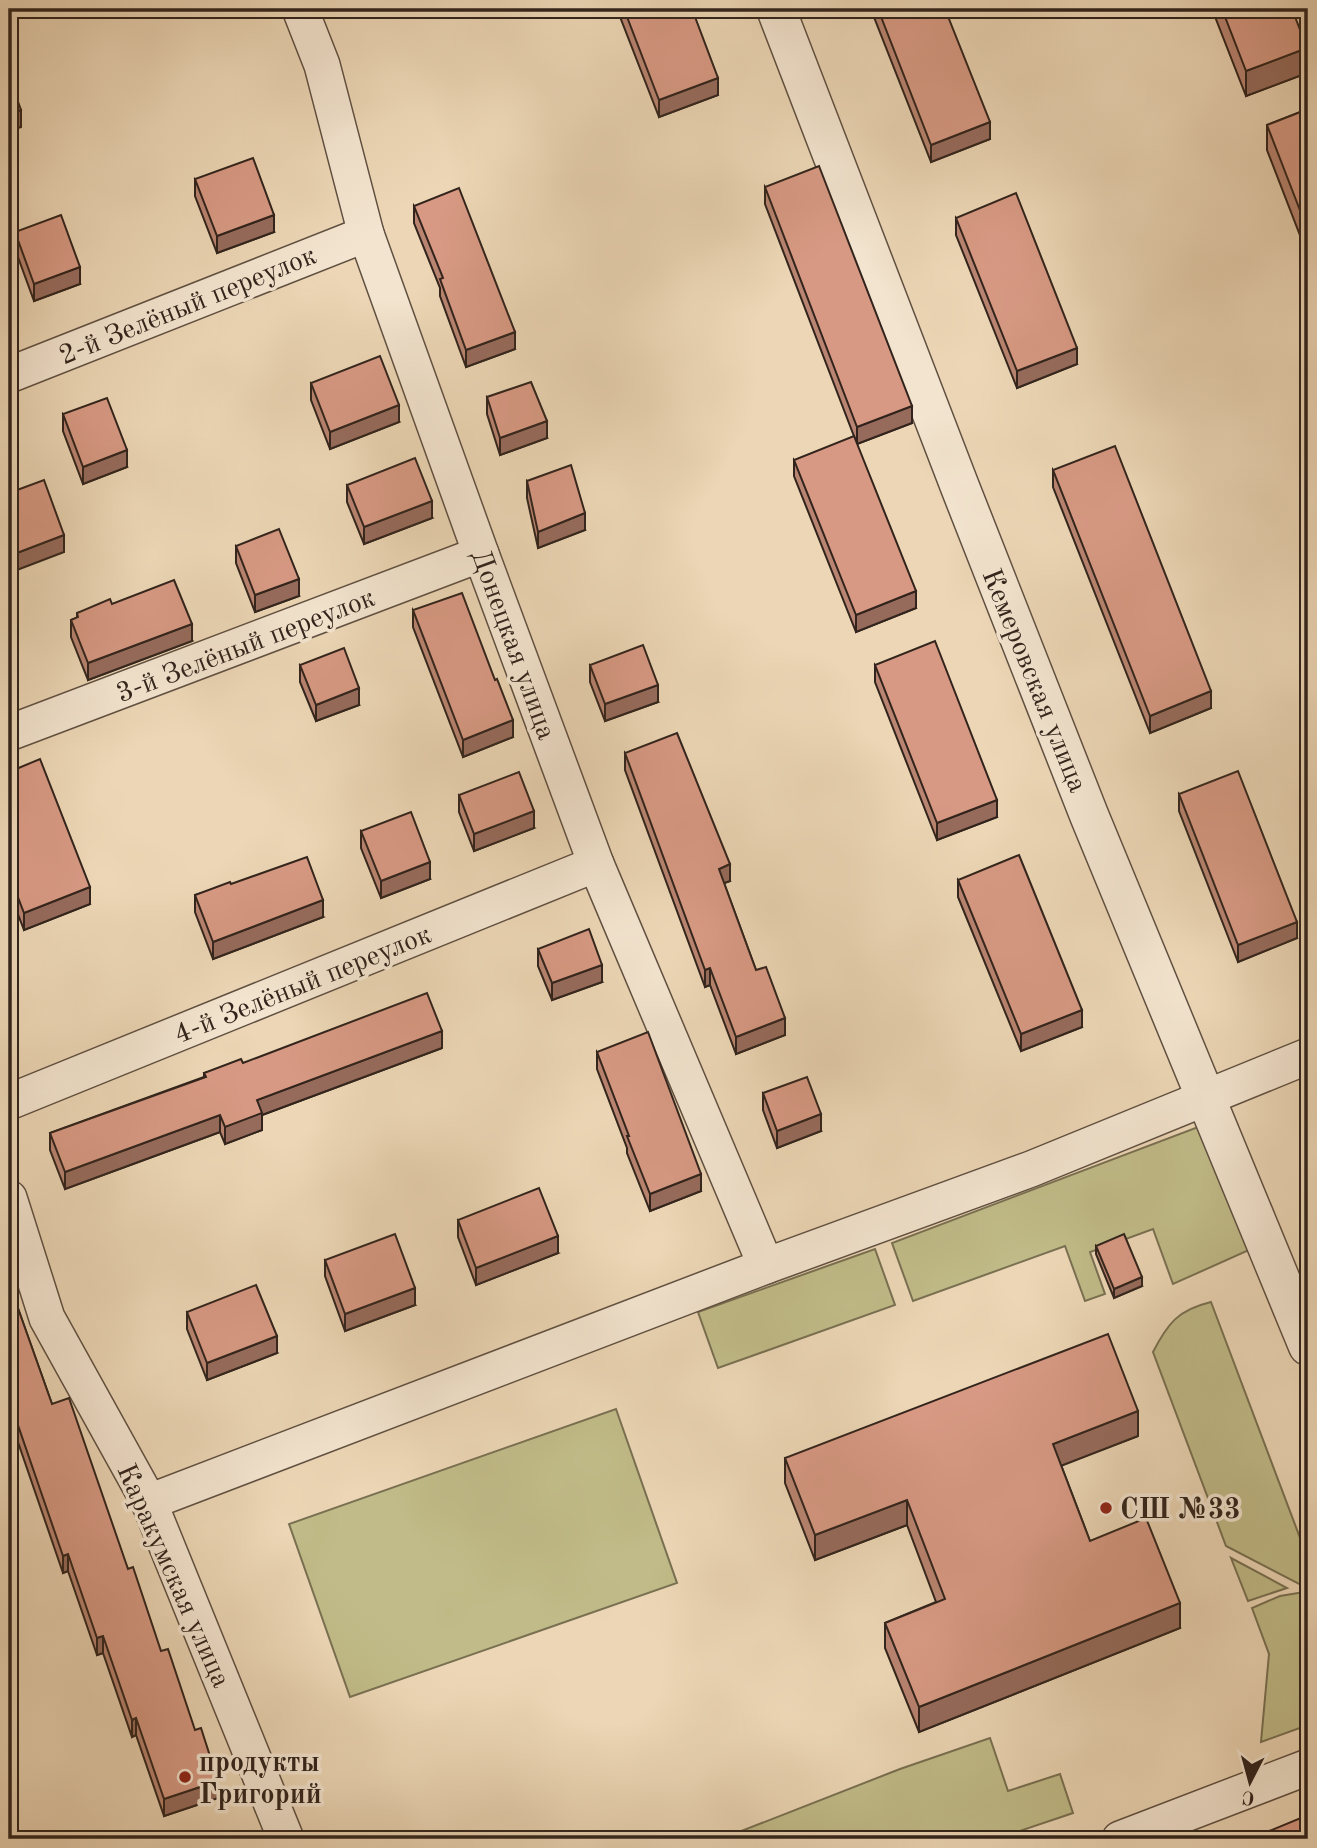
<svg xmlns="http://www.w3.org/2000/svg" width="1317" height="1848" font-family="'Old Standard TT',serif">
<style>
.green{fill:#c0bb88;stroke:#797052;stroke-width:2}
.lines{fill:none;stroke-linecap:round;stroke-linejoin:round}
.minor-casing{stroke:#605042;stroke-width:38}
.tertiary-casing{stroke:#605042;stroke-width:41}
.minor{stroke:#f3e4cf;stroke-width:35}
.tertiary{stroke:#f3e4cf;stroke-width:38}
.wall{fill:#b98471;stroke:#32241c;stroke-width:2}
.shaded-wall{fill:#966b5c;stroke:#32241c;stroke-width:2}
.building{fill:#d79983;stroke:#32241c;stroke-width:2}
.poi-dot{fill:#8f2418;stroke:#f3e4cf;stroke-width:2.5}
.labels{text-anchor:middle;stroke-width:7;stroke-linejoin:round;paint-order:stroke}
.street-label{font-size:28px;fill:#32241c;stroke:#f3e4cf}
.poi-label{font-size:28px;font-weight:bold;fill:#32241c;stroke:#f3e4cf;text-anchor:start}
</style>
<rect width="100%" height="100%" fill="#ecd6b5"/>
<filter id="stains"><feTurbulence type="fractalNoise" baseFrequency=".00286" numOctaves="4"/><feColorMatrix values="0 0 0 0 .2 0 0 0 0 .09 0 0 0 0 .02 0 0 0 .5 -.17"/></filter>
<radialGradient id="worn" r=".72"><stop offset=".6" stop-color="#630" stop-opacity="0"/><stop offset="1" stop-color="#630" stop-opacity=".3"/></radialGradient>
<g class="green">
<polygon points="1206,1124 1249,1250 1173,1284 1153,1229 1090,1252 1105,1294 1085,1301 1065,1246 913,1301 892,1243"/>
<polygon points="875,1249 895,1305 718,1368 698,1312"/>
<path d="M1211,1302L1308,1559V1584L1303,1586L1226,1546L1153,1352C1168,1323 1178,1310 1211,1302Z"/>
<polygon points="616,1409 677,1583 350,1697 289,1524"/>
<polygon points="1231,1558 1287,1588 1248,1601"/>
<polygon points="1304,1592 1308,1593 1308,1725 1261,1742 1269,1654 1252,1608 1280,1596"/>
<polygon points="990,1738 1008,1791 1060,1774 1073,1813 996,1839 721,1839 900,1769"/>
</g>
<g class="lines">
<defs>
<g id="minor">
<polyline points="300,9 322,65 366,234 481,554 596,864 766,1266"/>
<polyline points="9,375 366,234"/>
<polyline points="9,733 481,554"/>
<polyline points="9,1102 596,864"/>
<polyline points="9,1198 47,1318 149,1502 286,1839"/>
<polyline points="149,1502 766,1266 1031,1169 1308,1056"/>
<polyline points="1120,1839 1308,1767"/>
</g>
<polyline id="tertiary" points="776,9 960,487 1089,815 1308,1346"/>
</defs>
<use href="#minor" class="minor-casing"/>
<use href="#tertiary" class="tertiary-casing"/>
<use href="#minor" class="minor"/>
<use href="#tertiary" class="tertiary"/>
</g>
<g class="wall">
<polygon points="617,9 692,9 718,95 659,117"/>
<polygon points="872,9 945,9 990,139 931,162 872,12"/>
<polygon points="1212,9 1292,9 1307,73 1246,96"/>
<polygon points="1308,109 1308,256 1267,150 1267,125"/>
<polygon points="195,179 274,232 217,253 195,196"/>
<polygon points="765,187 912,423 857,444 765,204"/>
<polygon points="414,206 515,349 466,367 440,296 440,288 414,223"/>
<polygon points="956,218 1077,364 1017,388 956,235"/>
<polygon points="15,232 80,284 34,301 15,249"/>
<polygon points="311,383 399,422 330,449 311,400"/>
<polygon points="487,397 547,438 500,455 487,414"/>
<polygon points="63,414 127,467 83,484 63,431"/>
<polygon points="794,460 916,608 856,632 794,476"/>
<polygon points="1053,470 1211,708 1150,733 1053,487"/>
<polygon points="527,481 585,530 538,548 527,498"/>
<polygon points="347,485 432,518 364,544 347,502"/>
<polygon points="236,546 299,596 255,612 236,563"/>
<polygon points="112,604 192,641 88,680 71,637 71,620 77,618 77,613"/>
<polygon points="413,610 513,737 463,757 413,627"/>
<polygon points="300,665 359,705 316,721 300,682"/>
<polygon points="590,665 658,702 605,721 590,682"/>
<polygon points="875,665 997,817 937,840 875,682"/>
<polygon points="625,753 730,881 724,883 756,970 785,1035 736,1054 710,985 705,987 625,770"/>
<polygon points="9,772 90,904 24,930 9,891"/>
<polygon points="1179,794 1297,938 1238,962 1179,811"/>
<polygon points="459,795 534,828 474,851 459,812"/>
<polygon points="361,831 430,879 381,898 361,848"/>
<polygon points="958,880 1082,1027 1021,1051 958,897"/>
<polygon points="231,884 323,917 213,959 195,912 195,895"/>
<polygon points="538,949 602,982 552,1000 538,966"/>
<polygon points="442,1048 262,1115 262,1130 225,1144 220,1132 65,1189 50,1150 50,1133 204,1077 204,1073 243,1063"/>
<polygon points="597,1052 701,1191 650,1211 627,1153 627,1148 597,1069"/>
<polygon points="763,1093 821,1131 777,1148 763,1110"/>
<polygon points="458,1220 558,1253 476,1285 458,1237"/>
<polygon points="1096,1246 1142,1286 1114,1298 1096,1254"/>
<polygon points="325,1260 415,1305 345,1331 325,1276"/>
<polygon points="9,1283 52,1404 128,1569 218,1798 164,1816 136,1735 132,1737 103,1653 97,1655 68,1571 63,1573 9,1416"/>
<polygon points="187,1312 277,1353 207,1380 187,1329"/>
<polygon points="1138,1436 1061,1465 1090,1541 1180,1628 919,1732 885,1648 885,1623 936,1602 907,1525 815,1560 785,1483 785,1458"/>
</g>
<g class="shaded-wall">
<polygon points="1307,48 1307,73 1246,96 1246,71"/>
<polygon points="718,78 718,95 659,117 659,100"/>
<polygon points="21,110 21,127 9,131 9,114"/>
<polygon points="990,122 990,139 931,162 931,145"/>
<polygon points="274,215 274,232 217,253 217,236"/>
<polygon points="80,267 80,284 34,301 34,284"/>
<polygon points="515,332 515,349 466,367 466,350"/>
<polygon points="1077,348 1077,364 1017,388 1017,371"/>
<polygon points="399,405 399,422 330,449 330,432"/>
<polygon points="912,406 912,423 857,444 857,427"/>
<polygon points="547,421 547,438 500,455 500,438"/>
<polygon points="127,450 127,467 83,484 83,467"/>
<polygon points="432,501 432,518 364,544 364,527"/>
<polygon points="585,513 585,530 538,548 538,532"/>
<polygon points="64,535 64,552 9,573 9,556"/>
<polygon points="299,579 299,596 255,612 255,595"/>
<polygon points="916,591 916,608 856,632 856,615"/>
<polygon points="192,624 192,641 88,680 88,663"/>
<polygon points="658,685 658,702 605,721 605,704"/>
<polygon points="359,688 359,705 316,721 316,705"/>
<polygon points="1211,691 1211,708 1150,733 1150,716"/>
<polygon points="513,720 513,737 463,757 463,740"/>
<polygon points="997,800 997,817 937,840 937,823"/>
<polygon points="534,811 534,828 474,851 474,834"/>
<polygon points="430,862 430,879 381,898 381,881"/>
<polygon points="730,864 730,881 719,885 719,869"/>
<polygon points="90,887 90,904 24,930 24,913"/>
<polygon points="323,900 323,917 213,959 213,942"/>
<polygon points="1297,922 1297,938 1238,962 1238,945"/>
<polygon points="602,965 602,982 552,1000 552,983"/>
<polygon points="710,968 710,985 705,987 705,970"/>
<polygon points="1082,1010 1082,1027 1021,1051 1021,1034"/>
<polygon points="785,1018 785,1035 736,1054 736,1037"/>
<polygon points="442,1031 442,1048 262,1115 262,1130 225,1144 225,1127 257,1100"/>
<polygon points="821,1114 821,1131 777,1148 777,1131"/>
<polygon points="220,1115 220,1132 65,1189 65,1172"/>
<polygon points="701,1174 701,1191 650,1211 650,1194"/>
<polygon points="558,1236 558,1253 476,1285 476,1268"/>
<polygon points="1142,1277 1142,1286 1114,1298 1114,1289"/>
<polygon points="415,1288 415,1305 345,1331 345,1314"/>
<polygon points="277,1336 277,1353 207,1380 207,1363"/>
<polygon points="1138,1411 1138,1436 1053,1469 1053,1444"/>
<polygon points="907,1500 907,1525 815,1560 815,1535"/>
<polygon points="68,1554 68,1571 63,1573 63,1556"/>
<polygon points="1180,1603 1180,1628 919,1732 919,1707"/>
<polygon points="103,1636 103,1653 97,1655 97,1638"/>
<polygon points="136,1718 136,1735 132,1737 132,1720"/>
<polygon points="218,1781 218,1798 164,1816 164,1799"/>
<polygon points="13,1823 13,1839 9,1839 9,1824"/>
</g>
<g class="building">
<polygon points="624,9 692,9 718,78 659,100"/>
<polygon points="878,9 945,9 990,122 931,145"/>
<polygon points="1222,9 1292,9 1307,48 1246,71"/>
<polygon points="9,76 21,110 9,114"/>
<polygon points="1308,109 1308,231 1267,125"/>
<polygon points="253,158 274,215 217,236 195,179"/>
<polygon points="819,166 912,406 857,427 765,187"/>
<polygon points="459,188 515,332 466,350 440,279 443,278 414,206"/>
<polygon points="1016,193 1077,348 1017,371 956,218"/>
<polygon points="61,215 80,267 34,284 15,232"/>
<polygon points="380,356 399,405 330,432 311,383"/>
<polygon points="531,382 547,421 500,438 487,397"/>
<polygon points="107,398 127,450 83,467 63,414"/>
<polygon points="854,436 916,591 856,615 794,460"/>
<polygon points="1115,446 1211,691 1150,716 1053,470"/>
<polygon points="415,458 432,501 364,527 347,485"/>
<polygon points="571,465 585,513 538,532 527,481"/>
<polygon points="44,480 64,535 9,556 9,493"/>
<polygon points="279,529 299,579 255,595 236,546"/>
<polygon points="174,580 192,624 88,663 71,620 78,617 77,613 110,599 112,604"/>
<polygon points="462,593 495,680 497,679 513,720 463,740 413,610"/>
<polygon points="935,641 997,800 937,823 875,665"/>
<polygon points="643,645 658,685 605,704 590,665"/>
<polygon points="344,648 359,688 316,705 300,665"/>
<polygon points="677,733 730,864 719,869 756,970 766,967 785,1018 736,1037 710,968 705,970 625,753"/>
<polygon points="40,759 90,887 24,913 9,874 9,871 14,869 9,855 9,772"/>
<polygon points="1238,771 1297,922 1238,945 1179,794"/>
<polygon points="519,772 534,811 474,834 459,795"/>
<polygon points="411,812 430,862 381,881 361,831"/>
<polygon points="1019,855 1082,1010 1021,1034 958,880"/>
<polygon points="307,857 323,900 213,942 195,895 230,882 231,884"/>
<polygon points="589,929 602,965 552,983 538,949"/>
<polygon points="427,993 442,1031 257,1100 262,1113 225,1127 220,1115 65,1172 50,1133 206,1077 204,1073 241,1059 243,1063"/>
<polygon points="648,1032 701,1174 650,1194 627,1136 629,1136 597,1052"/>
<polygon points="807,1077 821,1114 777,1131 763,1093"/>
<polygon points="539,1188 558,1236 476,1268 458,1220"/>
<polygon points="395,1234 415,1288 345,1314 325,1260"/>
<polygon points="1124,1234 1142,1277 1114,1289 1096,1246"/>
<polygon points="9,1283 52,1404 69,1398 128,1569 133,1567 161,1651 168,1649 195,1730 201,1728 218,1781 164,1799 136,1718 132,1720 103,1636 97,1638 68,1554 63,1556 9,1399"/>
<polygon points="256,1285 277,1336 207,1363 187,1312"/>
<polygon points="1108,1334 1138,1411 1053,1444 1090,1541 1146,1518 1180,1603 919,1707 885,1623 945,1599 907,1500 815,1535 785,1458"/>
<polygon points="9,1809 13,1823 9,1824"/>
<polygon points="1308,1815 1308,1839 1250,1839"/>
</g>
<g class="poi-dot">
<circle cx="1106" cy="1508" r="7"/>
<circle cx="185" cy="1777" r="7"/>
</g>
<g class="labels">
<g class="street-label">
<text transform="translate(187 304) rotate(-22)" y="10">2-й Зелёный переулок</text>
<text transform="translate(245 644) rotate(-21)" y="10">3-й Зелёный переулок</text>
<text transform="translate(515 644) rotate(70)" y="10">Донецкая улица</text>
<text transform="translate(1036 680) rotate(68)" y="10">Кемеровская улица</text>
<text transform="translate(302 983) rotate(-22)" y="10">4-й Зелёный переулок</text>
<text transform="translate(175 1575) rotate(66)" y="10">Каракумская улица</text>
</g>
<g class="poi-label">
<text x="1120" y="1518">СШ №33</text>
<text x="199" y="1771">продукты<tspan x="199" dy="32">Григорий</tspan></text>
</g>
</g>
<rect width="1317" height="1848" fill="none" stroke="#ecd6b5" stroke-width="35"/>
<rect x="10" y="10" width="1296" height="1827" fill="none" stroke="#32241c" stroke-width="3.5"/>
<rect x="18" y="18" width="1282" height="1813" fill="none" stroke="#32241c" stroke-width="2"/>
<g transform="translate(1250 1782) rotate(186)" stroke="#f3e4cf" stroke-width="5" paint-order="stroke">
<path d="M0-5L12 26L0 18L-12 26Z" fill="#32241c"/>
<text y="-10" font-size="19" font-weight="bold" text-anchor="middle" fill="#32241c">С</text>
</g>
<rect width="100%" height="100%" filter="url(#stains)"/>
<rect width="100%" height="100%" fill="url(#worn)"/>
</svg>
